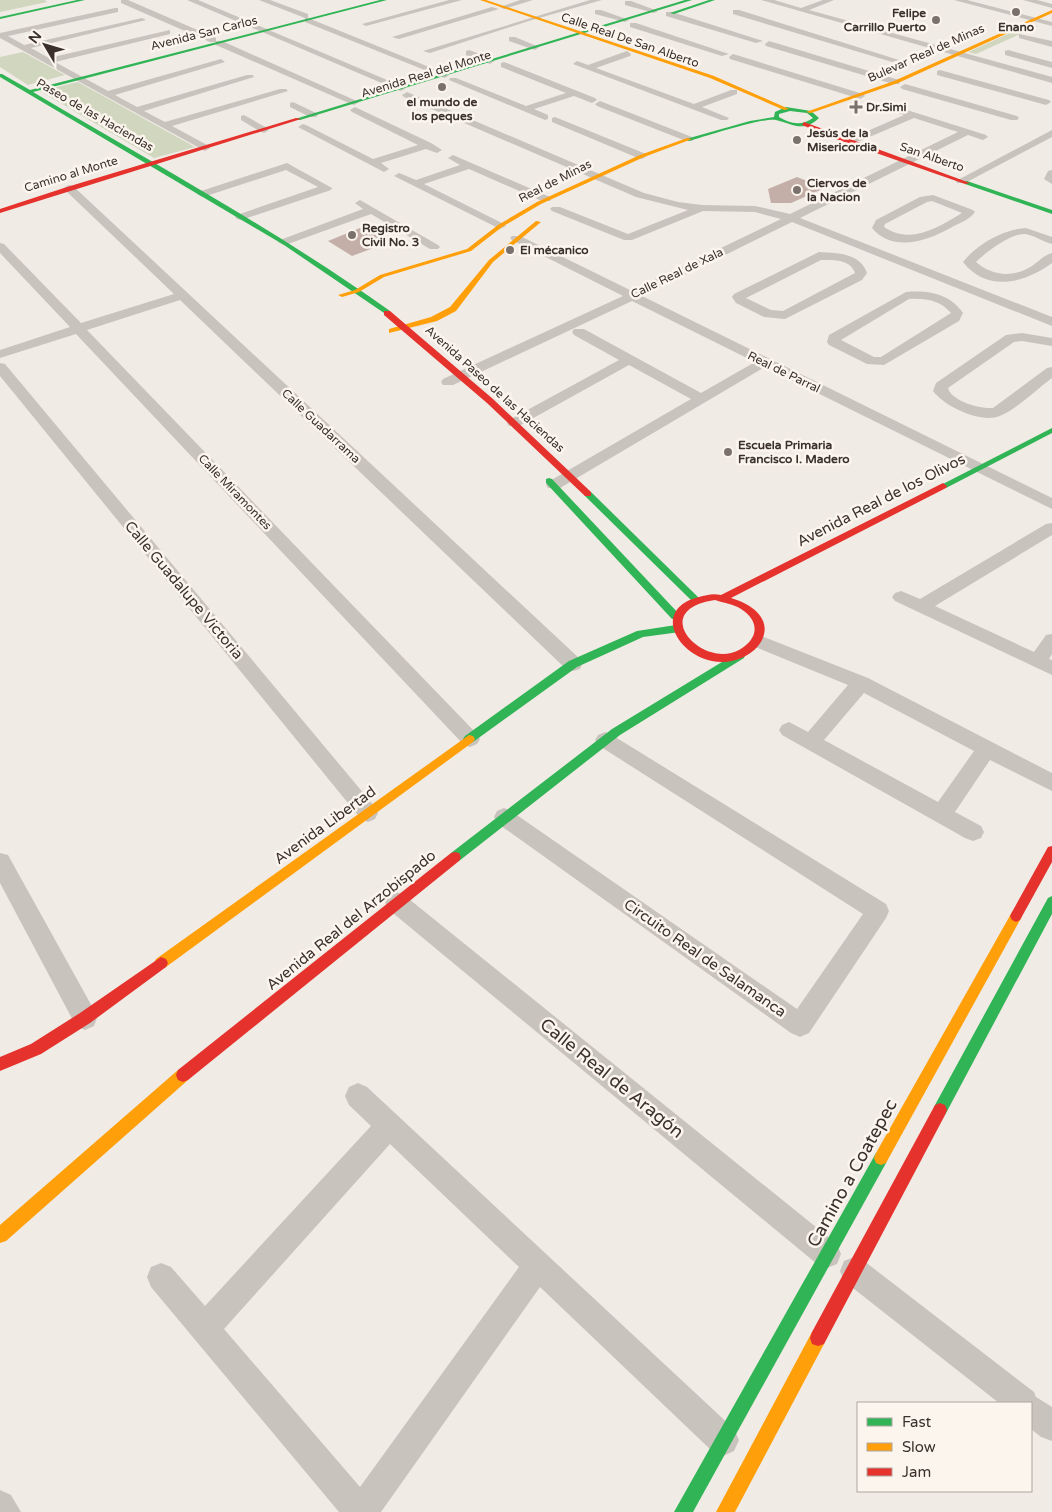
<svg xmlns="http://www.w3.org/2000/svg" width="1052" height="1512" font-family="'Varela Round',sans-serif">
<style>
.green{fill:#d1d6bf}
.building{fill:#c3afa7}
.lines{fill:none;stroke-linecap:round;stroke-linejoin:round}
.street{fill:#c9c3be;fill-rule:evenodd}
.fast{fill:#30b455;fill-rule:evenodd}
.slow{fill:#ff9f0a;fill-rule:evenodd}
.jam{fill:#e5322d;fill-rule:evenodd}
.poi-dot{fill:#7a716c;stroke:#fbf5ee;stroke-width:2}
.labels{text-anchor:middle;stroke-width:5;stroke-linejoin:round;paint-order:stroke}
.far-poi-label{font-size:12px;font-weight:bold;fill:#3b302b;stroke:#fbf5ee;text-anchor:start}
.far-street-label{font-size:12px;fill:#3b302b;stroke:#fbf5ee}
.street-label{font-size:15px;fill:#3b302b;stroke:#fbf5ee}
.near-street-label{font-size:18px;fill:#3b302b;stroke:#fbf5ee}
</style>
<rect width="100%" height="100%" fill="#f0ebe5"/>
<g class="green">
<polygon points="0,0 45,0 47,2 0,12"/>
<polygon points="1030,24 1038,26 976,54 968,52"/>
<polygon points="23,52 65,75 28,85 0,67 0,57"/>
<polygon points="78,82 195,147 154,158 40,91"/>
</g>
<g class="building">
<polygon points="797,177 825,188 791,203 771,203 768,189"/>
<polygon points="370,224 392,241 352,256 328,241"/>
</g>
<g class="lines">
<g class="street">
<polygon points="121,0 128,0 216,38 216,41 222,41 359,102 354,105 351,104 216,45 216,42 210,42 121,3"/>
<polygon points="187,0 198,0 406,88 401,91 398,90"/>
<polygon points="259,0 270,0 308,14 308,18 449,75 445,78 442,77 305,22 305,18"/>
<polygon points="449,0 462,0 366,26 362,24"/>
<polygon points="520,0 533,0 504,9 500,7"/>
<polygon points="590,0 602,0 532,20 430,53 423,51"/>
<polygon points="761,0 774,0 801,8 823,0 834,0 809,10 1052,77 1052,83"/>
<polygon points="954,0 967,0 1052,22 1052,26"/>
<polygon points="1023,0 1037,0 1052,4 1052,8"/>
<polygon points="625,1 631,1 658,11 654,13 625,5"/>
<polygon points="492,7 499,9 399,39 392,37"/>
<polygon points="115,8 118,8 118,12 8,36 24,45 142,18 146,20 31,48 49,58 170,30 170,34 55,62 108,91 221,59 225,62 115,95 137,107 247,75 253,75 254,77 144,111 165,122 280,89 286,89 288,91 172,126 209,146 210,148 205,151 0,38 0,33"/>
<polygon points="595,10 601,10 629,20 625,22 595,14"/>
<polygon points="733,10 739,10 899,60 892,62 733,14"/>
<polygon points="666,12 672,12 763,41 756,43 666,16"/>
<polygon points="630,23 636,23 729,54 722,56 630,27"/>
<polygon points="1019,34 1052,41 1052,47 1019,38"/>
<polygon points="509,37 515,37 539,47 535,50 509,41"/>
<polygon points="769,41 899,80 900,82 899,84 893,84 766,46 765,44"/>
<polygon points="469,50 493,59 494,61 490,64 466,55 466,51"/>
<polygon points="1008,50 1052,62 1052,68 1005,55 1005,51"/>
<polygon points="627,51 631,54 630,56 596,68 694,104 731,90 737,90 737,94 702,107 729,118 727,120 721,120 573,64 577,61 588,65"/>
<polygon points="733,54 863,94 865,96 860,99 857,98 730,59 729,57"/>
<polygon points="504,62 595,98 597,100 592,103 574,96 534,109 548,115 548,119 545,120 449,80 450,78 456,78 526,106 566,93 501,67 501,63"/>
<polygon points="940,70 1049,100 1051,102 1046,105 937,75 937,71"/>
<polygon points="905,84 1017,116 1019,118 1017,120 1011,120 902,89 900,87"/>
<polygon points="407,92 644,193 678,202 702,205 755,206 790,214 958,132 914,118 860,141 854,141 854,137 904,115 882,108 882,104 888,104 986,135 988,137 983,140 968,135 800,218 1052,317 1052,326 792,222 642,296 1052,498 1052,509 765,367 560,488 548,488 546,485 548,482 691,399 629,365 519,426 509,426 507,423 509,420 619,360 574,335 572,332 574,329 584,329 701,393 755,362 632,301 453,385 443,385 441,382 443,379 623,296 512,240 510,238 512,236 520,236 632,291 781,219 755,212 703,211 632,240 624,240 552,211 550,209 552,207 560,207 628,234 688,210 636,197 404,97 402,95"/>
<polygon points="600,101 692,137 694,139 692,141 686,141 597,106 595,104"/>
<polygon points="293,102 316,113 318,115 316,117 310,117 290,107 290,103"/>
<polygon points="355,107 431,143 442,150 437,153 426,149 381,163 389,169 384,172 298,127 303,124 306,125 373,159 418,145 352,112 350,110"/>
<polygon points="244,115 267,128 269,130 264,133 261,132 241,120 241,116"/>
<polygon points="555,117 646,154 647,156 642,159 638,158 552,122 552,118"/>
<polygon points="1052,130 1052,137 965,183 957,183 956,181"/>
<polygon points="453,155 550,197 551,199 550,201 542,201 469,169 424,184 504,224 506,226 500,229 394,176 399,173 416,180 460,165 448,158"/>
<polygon points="287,163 332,188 331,190 241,220 237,219 235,217 237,215 318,187 286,170 206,196 202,197 197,194 198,192"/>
<polygon points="1052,170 1052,184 1044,179 1048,171"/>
<polygon points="69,185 73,186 580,659 582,664 580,669 573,671 566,669 180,300 87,330 477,734 480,739 477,744 470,747 463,744 76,334 0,358 0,350 70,327 0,253 0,243 4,244 81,323 174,294 65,190 64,188"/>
<path d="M933,195L973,210L975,212C969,220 960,223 952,227C928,241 893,253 872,228L876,220L920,197ZM932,201L962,213C937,228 911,245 884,227L885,224L927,202Z"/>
<polygon points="360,200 438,245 440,247 438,249 430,249 371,214 288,244 284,245 278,242 280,240 363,209 355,203"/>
<path d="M1026,228L1052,237V244C1043,242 1034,235 1025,234C1011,233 985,253 976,262C992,276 1013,278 1032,266C1038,262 1044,255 1052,253V263C1025,283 987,293 963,262C977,244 1004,229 1026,228Z"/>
<path d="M819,252C838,253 860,253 867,273L862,280L785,319L764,317L736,303L732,297L734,294ZM821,260C834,260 850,259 855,273L783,311L771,310L746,298Z"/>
<path d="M906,292C929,290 950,294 963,313L959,321L884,365L867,364L829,345L827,342L829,335ZM909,299C925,298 940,300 951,313L881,357H874L841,340Z"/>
<path d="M1022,333L1052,338V346L1022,341L1014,342L948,388C951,401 980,409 993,408L1047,368L1052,367V378C1037,389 1019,407 1002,415C983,425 945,407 933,391L936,383L1006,335Z"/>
<polygon points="0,363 5,364 375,807 378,813 375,819 368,822 361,819 0,376"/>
<polygon points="1052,523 1052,535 935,606 1034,652 1046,635 1052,634 1052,654 1049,659 1052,660 1052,675 895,601 892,597 895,593 901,591 920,599 1046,524"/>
<path d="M759,635L868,678L1052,773V791L990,760L955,812L981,826L984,832L981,838L973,841L965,838L782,735L779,730L782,725L789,722L808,732L848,685L753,646L750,641L753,636ZM864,693L974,751L938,802L824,740Z"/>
<polygon points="605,732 612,735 886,904 889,911 886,918 809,1033 800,1037 791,1033 497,823 494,817 497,811 504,808 511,811 797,1009 863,914 598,745 595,740 598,735"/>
<polygon points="0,853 8,855 94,1010 97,1018 94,1026 85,1030 76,1026 0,883"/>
<polygon points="396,892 404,895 837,1244 841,1254 837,1264 827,1268 817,1264 388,909 385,902 388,895"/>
<path d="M358,1083L367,1087L734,1429L739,1440L734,1451L723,1456L712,1451L540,1287L381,1512H339L151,1287L147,1277L151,1267L161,1263L171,1267L205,1306L371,1126L349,1105L345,1096L349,1087ZM390,1144L519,1267L360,1487L224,1329Z"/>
<polygon points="854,1257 864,1261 1034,1392 1036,1397 1052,1407 1052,1441 1041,1437 1031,1429 1031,1403 999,1403 844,1281 840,1271 844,1261"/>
<polygon points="0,1490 11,1495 21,1512 0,1512"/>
</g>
<g class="fast">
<polygon points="77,0 85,0 0,19 0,17"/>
<path d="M380,0H387L33,92C153,163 276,230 390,311L391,313L387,315L284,245L0,77V74H2L30,90Z"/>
<polygon points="685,0 692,0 300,120 295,119"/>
<polygon points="709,0 715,0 674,14 670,13"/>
<path d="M786,107L811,111L819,118C803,133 793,124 776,120C764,117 704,137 689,141L686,139L750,121L774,117L775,112ZM790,111L807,113L813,118C802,126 790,124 779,117V114Z"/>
<polygon points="967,181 1052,210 1052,214 965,184 965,182"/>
<polygon points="1052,428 1052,433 946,488 940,488 939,486"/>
<polygon points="549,478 552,479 680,615 681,617 680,619 672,619 546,483 546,479"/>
<polygon points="588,491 591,492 699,598 701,600 699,602 693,602 585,496 584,494"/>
<polygon points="676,625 680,626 681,629 680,632 643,637 577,667 473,742 465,742 463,739 465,736 569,661 637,631"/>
<polygon points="740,651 745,655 744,658 620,735 459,861 455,862 451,861 449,857 451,853 612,729"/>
<polygon points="1052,896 1052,914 945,1115 940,1117 935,1115 933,1110 935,1105 1048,898"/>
<polygon points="881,1151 886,1153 888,1158 886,1163 693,1512 674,1512 876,1153"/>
</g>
<g class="slow">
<polygon points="480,0 486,0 714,76 789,109 784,110 710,78"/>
<polygon points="1052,10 1052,13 898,83 811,113 806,112 894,81"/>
<polygon points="687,138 692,139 644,157 541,204 502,227 471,251 384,277 359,292 342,297 338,295 355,290 380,275 467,249 498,225 537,202 640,155"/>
<polygon points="536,221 541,222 493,262 456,311 437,321 389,333 389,329 431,317 450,307 489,260"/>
<polygon points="469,735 473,736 475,739 473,742 166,967 161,969 156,967 154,963 156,959"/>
<polygon points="1016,910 1020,912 1022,916 1020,920 886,1163 881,1165 876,1163 874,1158 876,1153 1012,912"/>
<polygon points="183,1068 188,1070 190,1075 188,1080 6,1241 0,1243 0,1225 178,1070"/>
<polygon points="818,1330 824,1332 826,1338 824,1344 735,1512 716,1512 812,1332"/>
</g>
<g class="jam">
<polygon points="296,118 301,119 0,213 0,209 67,187"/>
<polygon points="804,122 970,183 965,184 836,139 802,125"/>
<polygon points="384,311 390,311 493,399 591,492 591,496 585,496 487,403 384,315"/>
<path d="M943,483L947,486L946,488L731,598C800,619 749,678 702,658C670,644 658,607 699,597C706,595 713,593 721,595ZM715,600C723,603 734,604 741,609C760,621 759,639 739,650C703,670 646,610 715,600Z"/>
<polygon points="1052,846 1052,862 1020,920 1016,922 1012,920 1010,916 1012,912 1048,847"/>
<polygon points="455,852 459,853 461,857 459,861 188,1080 183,1082 178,1080 176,1075 178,1070 451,853"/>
<polygon points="161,957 166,959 168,963 166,967 90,1023 41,1054 0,1071 0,1057 31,1044 80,1013"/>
<polygon points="940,1103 945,1105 947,1110 945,1115 824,1344 818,1346 812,1344 810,1338 812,1332 935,1105"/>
</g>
</g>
<g class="poi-dot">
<circle cx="1016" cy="12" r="5"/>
<circle cx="936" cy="20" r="5"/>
<circle cx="442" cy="87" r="5"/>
<path d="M853.5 99.5h5v5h5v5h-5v5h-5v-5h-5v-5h5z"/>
<circle cx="797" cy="140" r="5"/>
<circle cx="797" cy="190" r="5"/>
<circle cx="352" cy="235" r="5"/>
<circle cx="510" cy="250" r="5"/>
<circle cx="728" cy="452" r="5"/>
</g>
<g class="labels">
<g class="far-poi-label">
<text x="926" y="17" text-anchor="end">Felipe<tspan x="926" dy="14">Carrillo Puerto</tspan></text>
<text x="1016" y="31" text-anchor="middle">Enano</text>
<text x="442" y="106" text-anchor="middle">el mundo de<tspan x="442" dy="14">los peques</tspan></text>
<text x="866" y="111">Dr.Simi</text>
<text x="807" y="137">Jesús de la<tspan x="807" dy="14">Misericordia</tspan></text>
<text x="807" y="187">Ciervos de<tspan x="807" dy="14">la Nacion</tspan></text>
<text x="362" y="232">Registro<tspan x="362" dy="14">Civil No. 3</tspan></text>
<text x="520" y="254">El mécanico</text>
<text x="738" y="449">Escuela Primaria<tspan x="738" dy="14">Francisco I. Madero</tspan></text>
</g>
<g class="far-street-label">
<text transform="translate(204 33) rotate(-14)" y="4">Avenida San Carlos</text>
<text transform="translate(630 40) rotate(19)" y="4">Calle Real De San Alberto</text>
<text transform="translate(926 53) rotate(-24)" y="4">Bulevar Real de Minas</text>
<text transform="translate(426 74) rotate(-17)" y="4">Avenida Real del Monte</text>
<text transform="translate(95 115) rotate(30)" y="4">Paseo de las Haciendas</text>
<text transform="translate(932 157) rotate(19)" y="4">San Alberto</text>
<text transform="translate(71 174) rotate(-17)" y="4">Camino al Monte</text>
<text transform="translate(555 181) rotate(-27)" y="4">Real de Minas</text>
<text transform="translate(677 273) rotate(-26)" y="4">Calle Real de Xala</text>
<text transform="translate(784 372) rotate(26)" y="4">Real de Parral</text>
<text transform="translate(495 389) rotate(42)" y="4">Avenida Paseo de las Haciendas</text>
<text transform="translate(321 426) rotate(43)" y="4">Calle Guadarrama</text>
<text transform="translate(235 492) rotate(46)" y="4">Calle Miramontes</text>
</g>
<g class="street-label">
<text transform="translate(881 500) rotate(-27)" y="5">Avenida Real de los Olivos</text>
<text transform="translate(184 590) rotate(50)" y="5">Calle Guadalupe Victoria</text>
<text transform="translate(325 825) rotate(-36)" y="5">Avenida Libertad</text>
<text transform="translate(351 920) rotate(-39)" y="5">Avenida Real del Arzobispado</text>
<text transform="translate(705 958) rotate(35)" y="5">Circuito Real de Salamanca</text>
</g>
<g class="near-street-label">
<text transform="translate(612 1078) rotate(39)" y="6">Calle Real de Aragón</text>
<text transform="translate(852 1173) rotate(-61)" y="6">Camino a Coatepec</text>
</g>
</g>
<rect x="857" y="1402" width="175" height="90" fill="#fbf5ee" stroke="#aea6a0"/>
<rect x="867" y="1418" width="25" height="8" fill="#30b455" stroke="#aea6a0"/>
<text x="902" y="1427" font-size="15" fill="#3b302b">Fast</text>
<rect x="867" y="1443" width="25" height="8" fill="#ff9f0a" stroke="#aea6a0"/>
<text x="902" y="1452" font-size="15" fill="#3b302b">Slow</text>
<rect x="867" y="1468" width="25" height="8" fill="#e5322d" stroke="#aea6a0"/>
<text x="902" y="1477" font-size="15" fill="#3b302b">Jam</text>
<g transform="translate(45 45) rotate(308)" stroke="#fbf5ee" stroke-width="4" paint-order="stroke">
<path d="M0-4L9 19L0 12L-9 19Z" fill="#3b302b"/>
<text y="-8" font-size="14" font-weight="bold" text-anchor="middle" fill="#3b302b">N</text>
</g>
</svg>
